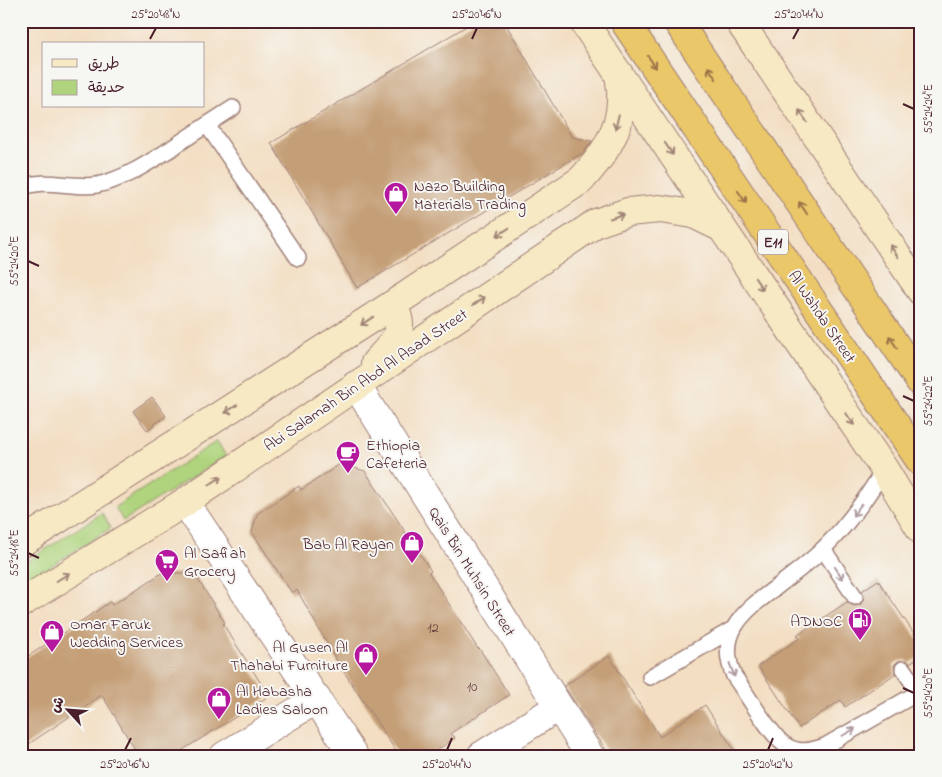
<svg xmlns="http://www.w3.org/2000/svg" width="942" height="777" font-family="'Indie Flower','Playpen Sans Arabic',sans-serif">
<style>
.green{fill:#afd47d;stroke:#7c7a54}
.building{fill:#c49e76}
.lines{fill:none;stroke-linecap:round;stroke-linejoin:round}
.lane-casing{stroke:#9e7e76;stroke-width:18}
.street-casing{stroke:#9e7e76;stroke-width:30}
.secondary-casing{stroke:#9e7e76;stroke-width:30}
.highway-casing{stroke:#9e7e76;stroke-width:30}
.lane{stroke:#fff;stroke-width:15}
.street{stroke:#fff;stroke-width:28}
.secondary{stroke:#f7e9c3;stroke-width:28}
.highway{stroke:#eac769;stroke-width:28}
.oneway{stroke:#9a734a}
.oneway2{stroke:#a08477}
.oneway3{stroke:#ae9aa0}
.ticks{fill:none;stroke:#4a1f2b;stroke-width:2}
.labels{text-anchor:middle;stroke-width:4;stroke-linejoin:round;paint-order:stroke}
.number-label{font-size:14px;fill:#683f3e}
.shield{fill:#f6f6f2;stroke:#7e6067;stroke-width:1}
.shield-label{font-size:15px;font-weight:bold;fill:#4a1f2b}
.poi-label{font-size:16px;fill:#4a1f2b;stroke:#f6f6f2;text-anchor:start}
.street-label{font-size:16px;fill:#4a1f2b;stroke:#f6f6f2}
.neatline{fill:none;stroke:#4a1f2b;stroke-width:2}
.ticks-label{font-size:12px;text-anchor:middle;fill:#4a1f2b}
</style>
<rect width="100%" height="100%" fill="#f6f6f2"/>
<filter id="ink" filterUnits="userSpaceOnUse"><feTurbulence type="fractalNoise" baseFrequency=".02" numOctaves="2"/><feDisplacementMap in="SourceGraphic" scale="10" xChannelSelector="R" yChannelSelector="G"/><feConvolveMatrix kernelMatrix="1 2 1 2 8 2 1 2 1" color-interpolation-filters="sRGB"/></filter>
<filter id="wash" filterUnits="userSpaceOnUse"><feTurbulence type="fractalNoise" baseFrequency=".0096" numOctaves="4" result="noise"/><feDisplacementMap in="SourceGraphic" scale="20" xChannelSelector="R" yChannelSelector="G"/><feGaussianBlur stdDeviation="1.12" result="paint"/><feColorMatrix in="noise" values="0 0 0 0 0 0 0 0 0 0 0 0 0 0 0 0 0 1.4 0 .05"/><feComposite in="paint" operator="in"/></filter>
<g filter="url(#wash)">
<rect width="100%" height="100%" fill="#f3dec2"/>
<g class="green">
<polygon points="217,441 226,456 123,521 115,507"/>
<polygon points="102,513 111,528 21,585 21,565"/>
</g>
<g id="blocks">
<g class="building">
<polygon points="475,21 504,21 572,137 592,141 584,152 357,288 271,143"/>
<polygon points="152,397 166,416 147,430 133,411"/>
<polygon points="340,464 365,471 431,571 429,573 478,649 479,648 509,695 451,733 455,738 428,756 399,756 335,658 297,590 292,593 252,532 257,514 299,486 301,490"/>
<polygon points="162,573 194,573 225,623 223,624 269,696 173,756 139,756 102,695 21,749 21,661 110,602 112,605"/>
<polygon points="878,580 921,644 921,656 910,663 907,660 898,661 894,665 895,674 845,707 841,700 799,728 758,666 800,638 797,635 847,602 855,606 861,604 864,597 862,591"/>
<polygon points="609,656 660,737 705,705 738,756 610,756 564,686"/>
</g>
</g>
</g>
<g filter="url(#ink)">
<use href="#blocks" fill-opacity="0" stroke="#9e7e76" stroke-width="1"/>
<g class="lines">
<defs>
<g id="lane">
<polyline points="207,125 298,258"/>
<path d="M21,188C45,177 72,189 97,185C125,179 148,163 172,148C192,134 213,121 233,108"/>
<path d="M884,469C867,498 848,524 824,548C809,563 791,576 774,589C743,612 716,634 734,676C745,691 771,736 785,745C798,754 811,751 825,746L921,691"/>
<polyline points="823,549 855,597"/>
<polyline points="903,669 919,692"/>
<polyline points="650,677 733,629"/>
</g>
<g id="street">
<polyline points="356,385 590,756"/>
<polyline points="185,502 354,756"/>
<polyline points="224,756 317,699"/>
<polyline points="481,756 558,707"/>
</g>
<g id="secondary">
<polyline points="583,21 884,469 921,530"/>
<polyline points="739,21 921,291"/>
<path d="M375,363C392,344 409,331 392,305"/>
<path d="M21,543L392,305L581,180C601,158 620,133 621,102C622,93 620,83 619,74"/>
<polyline points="21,603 185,502 596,223 628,212 660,209 693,214 722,228"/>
</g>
<g id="highway">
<polyline points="624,21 921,462"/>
<polyline points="677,21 921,383"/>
</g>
</defs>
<use href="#lane" class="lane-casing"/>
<use href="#street" class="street-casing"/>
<use href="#secondary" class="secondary-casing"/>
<use href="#highway" class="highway-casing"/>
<use href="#lane" class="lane"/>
<use href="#street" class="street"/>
<use href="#secondary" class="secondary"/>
<use href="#highway" class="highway"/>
</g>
<defs><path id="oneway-shaft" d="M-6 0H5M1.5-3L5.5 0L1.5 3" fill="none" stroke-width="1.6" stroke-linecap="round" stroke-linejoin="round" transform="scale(1.25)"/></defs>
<g class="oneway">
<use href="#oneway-shaft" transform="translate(652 62) rotate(56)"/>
<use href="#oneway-shaft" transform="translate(712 73) rotate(-124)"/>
<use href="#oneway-shaft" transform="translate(742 197) rotate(56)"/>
<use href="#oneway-shaft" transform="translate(803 208) rotate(-124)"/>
<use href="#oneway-shaft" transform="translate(893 342) rotate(-124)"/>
</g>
<g class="oneway2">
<use href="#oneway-shaft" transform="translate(803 116) rotate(-124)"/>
<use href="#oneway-shaft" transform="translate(617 122) rotate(103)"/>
<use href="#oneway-shaft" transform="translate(669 149) rotate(56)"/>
<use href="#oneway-shaft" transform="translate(617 216) rotate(-19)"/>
<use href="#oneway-shaft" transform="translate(503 232) rotate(147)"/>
<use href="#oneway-shaft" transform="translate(894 251) rotate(-124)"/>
<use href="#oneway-shaft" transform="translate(759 284) rotate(56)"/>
<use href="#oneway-shaft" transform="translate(479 301) rotate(-34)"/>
<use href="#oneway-shaft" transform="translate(367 321) rotate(147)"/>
<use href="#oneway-shaft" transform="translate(231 409) rotate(147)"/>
<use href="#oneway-shaft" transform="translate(850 419) rotate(56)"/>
<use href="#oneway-shaft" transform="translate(215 481) rotate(-34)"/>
<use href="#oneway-shaft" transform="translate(63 577) rotate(-32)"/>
</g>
<g class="oneway3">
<use href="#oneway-shaft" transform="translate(857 510) rotate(127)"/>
<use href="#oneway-shaft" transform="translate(839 573) rotate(56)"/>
<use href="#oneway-shaft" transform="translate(732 670) rotate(70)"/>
<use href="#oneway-shaft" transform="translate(849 732) rotate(-30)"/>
</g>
</g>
<path class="ticks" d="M150,39L156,28M472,39L477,28M793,39L799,28M903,104L914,109M28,261L39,266M903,396L914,401M28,553L39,558M903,688L914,693M125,750L131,738M447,750L452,738M768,750L773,738"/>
<defs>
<symbol id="shop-pin" viewBox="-11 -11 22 30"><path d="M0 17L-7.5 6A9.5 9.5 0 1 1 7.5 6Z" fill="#b5179e" stroke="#f6f6f2"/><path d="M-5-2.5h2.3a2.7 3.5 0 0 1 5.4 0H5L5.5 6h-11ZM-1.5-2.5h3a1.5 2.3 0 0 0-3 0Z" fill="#fff"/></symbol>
<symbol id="cafe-pin" viewBox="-11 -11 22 30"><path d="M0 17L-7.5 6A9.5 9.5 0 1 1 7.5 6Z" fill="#b5179e" stroke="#f6f6f2"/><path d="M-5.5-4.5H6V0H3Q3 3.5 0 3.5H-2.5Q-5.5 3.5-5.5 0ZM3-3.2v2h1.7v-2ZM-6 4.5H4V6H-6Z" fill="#fff"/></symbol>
<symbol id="supermarket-pin" viewBox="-11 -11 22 30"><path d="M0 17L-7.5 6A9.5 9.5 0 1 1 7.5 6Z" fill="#b5179e" stroke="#f6f6f2"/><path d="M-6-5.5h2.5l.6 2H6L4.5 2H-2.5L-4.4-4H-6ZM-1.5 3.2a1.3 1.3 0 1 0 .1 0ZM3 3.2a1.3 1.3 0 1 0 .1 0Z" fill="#fff"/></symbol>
<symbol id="fuel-pin" viewBox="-11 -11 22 30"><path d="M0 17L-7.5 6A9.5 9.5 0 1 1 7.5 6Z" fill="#b5179e" stroke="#f6f6f2"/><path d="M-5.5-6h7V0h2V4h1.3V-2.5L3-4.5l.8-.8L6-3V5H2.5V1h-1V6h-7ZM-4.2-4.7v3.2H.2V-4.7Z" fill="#fff"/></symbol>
</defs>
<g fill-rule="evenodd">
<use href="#shop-pin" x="382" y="180" width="28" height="38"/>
<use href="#cafe-pin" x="334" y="439" width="28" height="38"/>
<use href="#shop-pin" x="398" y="529" width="28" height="38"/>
<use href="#supermarket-pin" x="153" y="547" width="28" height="38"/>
<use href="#fuel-pin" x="846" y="606" width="28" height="38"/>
<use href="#shop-pin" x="38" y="618" width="28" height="38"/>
<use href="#shop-pin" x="352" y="641" width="28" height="38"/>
<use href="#shop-pin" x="205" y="685" width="28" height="38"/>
</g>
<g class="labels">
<g class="number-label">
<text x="433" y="632">12</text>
<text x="472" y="691">10</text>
</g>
<rect class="shield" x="758" y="229.5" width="30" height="25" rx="4"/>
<g class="shield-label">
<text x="773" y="247">E11</text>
</g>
<g class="poi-label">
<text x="414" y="191">Nazo Building<tspan x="414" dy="18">Materials Trading</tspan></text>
<text x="366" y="450">Ethiopia<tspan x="366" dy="18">Cafeteria</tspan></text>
<text x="394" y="549" text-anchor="end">Bab Al Rayan</text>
<text x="184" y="558">Al Safiah<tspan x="184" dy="18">Grocery</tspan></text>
<text x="842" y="626" text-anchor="end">ADNOC</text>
<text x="70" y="629">Omar Faruk<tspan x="70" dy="18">Wedding Services</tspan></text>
<text x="348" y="652" text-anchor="end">Al Gusen Al<tspan x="348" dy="18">Thahabi Furniture</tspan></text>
<text x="236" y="696">Al Habasha<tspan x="236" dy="18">Ladies Saloon</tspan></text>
</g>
<g class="street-label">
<text transform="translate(823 316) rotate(56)" y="6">Al Wahda Street</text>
<text transform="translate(365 379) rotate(-34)" y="6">Abi Salamah Bin Abd Al Asad Street</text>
<text transform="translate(473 571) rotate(58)" y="6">Qais Bin Muhsin Street</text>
</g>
</g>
<rect width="942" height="777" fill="none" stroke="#f6f6f2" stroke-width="55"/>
<rect x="42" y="42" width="162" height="65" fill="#f6f6f2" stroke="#b1a0a2"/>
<rect x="52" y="59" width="25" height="8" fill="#f7e9c3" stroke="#b1a0a2"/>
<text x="88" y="68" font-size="15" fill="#4a1f2b">طريق</text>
<rect x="52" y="80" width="25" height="15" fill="#afd47d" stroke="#b1a0a2"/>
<text x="88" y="92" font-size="15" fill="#4a1f2b">حديقة</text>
<g transform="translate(68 710) rotate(296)" stroke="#f6f6f2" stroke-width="4" paint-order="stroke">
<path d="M0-4L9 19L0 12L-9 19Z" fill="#4a1f2b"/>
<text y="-8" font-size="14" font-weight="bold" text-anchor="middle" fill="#4a1f2b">ش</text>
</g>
<rect x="28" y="28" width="886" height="722" class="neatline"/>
<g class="ticks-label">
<text x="156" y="18">25°20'48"N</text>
<text x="477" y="18">25°20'46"N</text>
<text x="799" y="18">25°20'44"N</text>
<text transform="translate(928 109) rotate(-90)" y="4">55°24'24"E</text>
<text transform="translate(14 261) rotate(-90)" y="4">55°24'20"E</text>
<text transform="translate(928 401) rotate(-90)" y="4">55°24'22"E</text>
<text transform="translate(14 553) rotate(-90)" y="4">55°24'18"E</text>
<text transform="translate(928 693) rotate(-90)" y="4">55°24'20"E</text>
<text x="125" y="768">25°20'46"N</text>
<text x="447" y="768">25°20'44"N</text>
<text x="768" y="768">25°20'42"N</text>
</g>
</svg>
